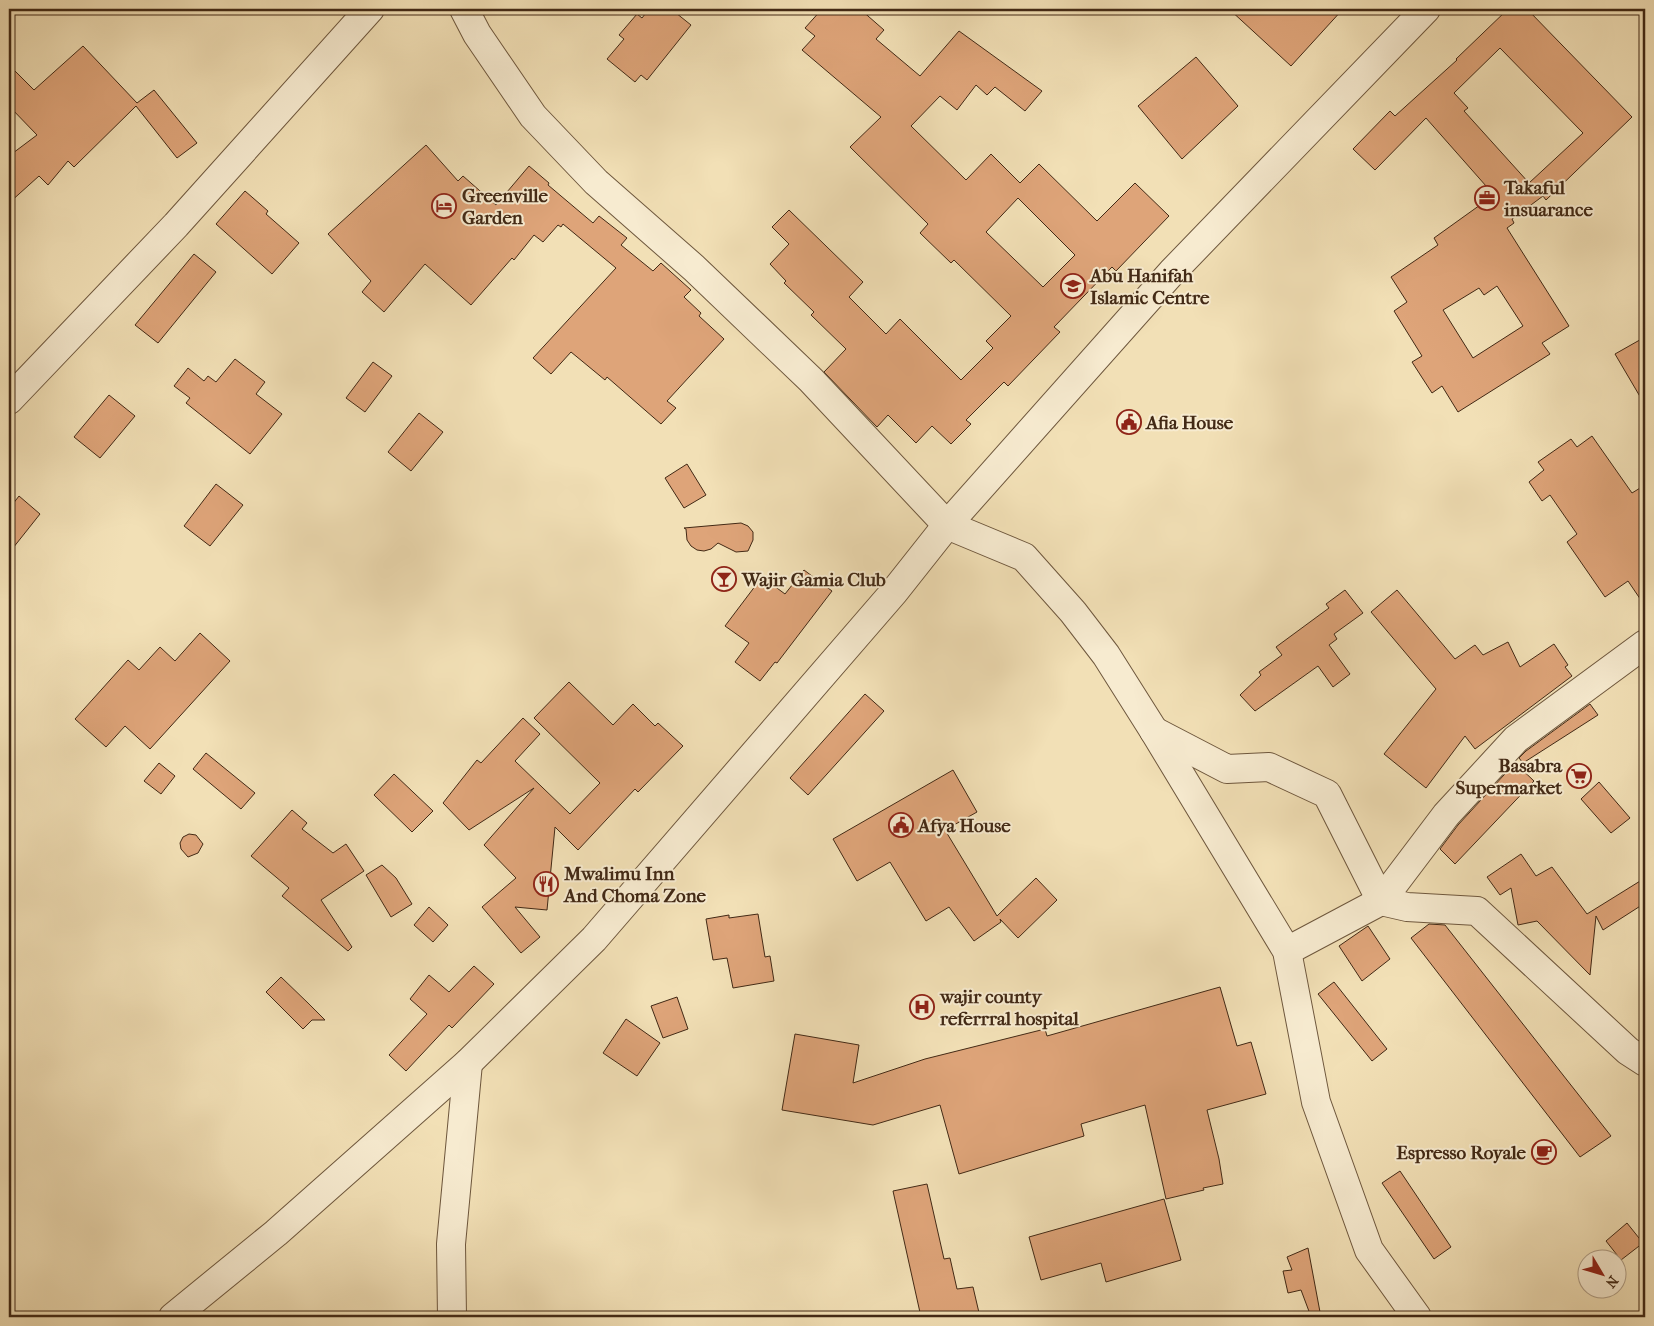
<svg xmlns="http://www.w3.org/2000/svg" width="1654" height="1326" font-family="'IM FELL French Canon',serif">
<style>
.building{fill:#dea479;stroke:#422915;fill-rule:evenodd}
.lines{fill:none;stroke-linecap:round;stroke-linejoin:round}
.minor-casing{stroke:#6e573d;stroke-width:30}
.minor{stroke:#f7ebd0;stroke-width:28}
.labels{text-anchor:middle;stroke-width:4;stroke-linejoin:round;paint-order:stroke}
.poi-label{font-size:19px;font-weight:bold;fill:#422915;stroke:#f7ebd0;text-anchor:start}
</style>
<rect width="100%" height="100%" fill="#f2e0b6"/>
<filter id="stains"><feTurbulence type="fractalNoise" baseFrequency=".004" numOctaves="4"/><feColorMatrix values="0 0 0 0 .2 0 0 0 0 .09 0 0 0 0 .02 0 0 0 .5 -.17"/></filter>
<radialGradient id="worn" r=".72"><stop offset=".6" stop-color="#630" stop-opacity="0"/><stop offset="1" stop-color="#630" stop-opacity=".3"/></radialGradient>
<g class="building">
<polygon points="649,9 671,9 691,25 647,80 641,75 635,82 607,59 624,39 619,35 637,14 642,18"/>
<path d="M822,9H860L884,30L876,39L920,76L959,31L1042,91L1025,111L995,87L987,95L976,85L957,110L940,96L911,126L966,180L991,154L1020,183L1039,164L1097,221L1135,183L1169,216L1116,271L1112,267L1054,327L1060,332L1008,386L1004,382L966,420L971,424L951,444L932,426L916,443L888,415L877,427L824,372L846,349L811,315L814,312L784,283L786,281L770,264L789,244L772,227L789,210L863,282L849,297L886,334L900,319L961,380L993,348L986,341L1011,316L954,260L951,263L920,233L928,224L850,147L881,117L802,50L815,36L805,28ZM1018,198L1075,255L1043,287L986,232Z"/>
<polygon points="1229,9 1343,9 1291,66"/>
<path d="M1508,9H1527L1632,117L1546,200L1543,196L1512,219L1514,223L1507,228L1569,326L1542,343L1550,354L1458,412L1442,386L1432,393L1412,362L1422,356L1394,311L1407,302L1391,277L1438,245L1434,238L1494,195L1426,118L1375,170L1353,149L1390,111L1395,116L1457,60L1456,59ZM1500,48L1583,133L1529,183L1464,111L1468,108L1454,93ZM1497,286L1523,326L1473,358L1443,310L1479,288L1484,295Z"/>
<polygon points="83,46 137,103 154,90 197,143 177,158 136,106 74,167 68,161 48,185 39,176 9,203 9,156 37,135 9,106 9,65 34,90"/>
<polygon points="1196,57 1238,106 1182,159 1138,106"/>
<polygon points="426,145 458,181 463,176 496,205 529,166 549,183 548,185 593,223 599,216 627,238 621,245 653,271 661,263 691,290 684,297 701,313 699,316 724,339 667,401 676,408 661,424 607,377 605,380 571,352 551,374 533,358 616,268 563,224 561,227 558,225 543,242 534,235 514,260 512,258 471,305 425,264 384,312 362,292 371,281 328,234"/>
<polygon points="245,191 268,211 266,214 299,243 272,274 216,224"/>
<polygon points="194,254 216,272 158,343 135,325"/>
<polygon points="1645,337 1645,405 1615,354"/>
<polygon points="235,359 265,382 256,394 282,414 250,454 186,403 190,398 174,386 188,368 204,381 208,376 216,382"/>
<polygon points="373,362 392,376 365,412 346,398"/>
<polygon points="109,395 135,416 100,458 74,437"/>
<polygon points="419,413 443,432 411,471 388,452"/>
<polygon points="1592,436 1632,493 1645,485 1645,606 1628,581 1605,597 1567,542 1577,534 1550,495 1542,501 1529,482 1544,470 1538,462 1571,439 1577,447"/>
<polygon points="687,464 706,495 684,508 665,478"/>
<polygon points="216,484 243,505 210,546 184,526"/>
<polygon points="19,496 40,514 9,553 9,509"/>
<polygon points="741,523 748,526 753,532 753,540 748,551 736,552 718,543 711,549 704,551 697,550 691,546 687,540 686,529 684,528"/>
<polygon points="804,570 832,591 777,663 775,662 760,681 735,662 749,643 725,626 762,577 785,594"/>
<polygon points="1345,590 1363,613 1334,634 1337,639 1329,645 1350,674 1333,687 1318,666 1255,711 1240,695 1261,675 1259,672 1282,655 1276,647 1329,608 1326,604"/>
<polygon points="1397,590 1455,659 1475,645 1483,655 1508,642 1520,667 1554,644 1568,665 1565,667 1572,676 1475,749 1465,736 1426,788 1384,754 1436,689 1371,612"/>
<polygon points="200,633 230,661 150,749 125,726 106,747 75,719 128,660 139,670 160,647 175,661"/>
<polygon points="569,682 613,725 633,704 655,726 658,723 683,746 638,792 635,789 578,850 555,827 547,910 515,907 540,937 521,953 482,907 516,878 484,845 534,788 469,830 443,803 477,760 481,763 523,718 540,734 515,761 570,814 600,783 534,718"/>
<polygon points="865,694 884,711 808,795 790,778"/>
<polygon points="1590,704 1598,715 1523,763 1519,758 1526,751"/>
<polygon points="206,753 255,793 241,809 193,769"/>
<polygon points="159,763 175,776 161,794 144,781"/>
<polygon points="1515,763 1534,781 1455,864 1440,849 1458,825"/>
<polygon points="953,770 977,812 945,830 997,916 1036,878 1057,900 1018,938 1000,919 1001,922 974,941 949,907 926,921 890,862 857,881 833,839"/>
<polygon points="394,774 433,811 412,832 374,795"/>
<polygon points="1599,782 1630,818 1611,833 1581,799"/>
<polygon points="292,810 307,823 302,829 333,853 346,844 364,871 321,900 352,947 348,951 282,896 289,888 251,856"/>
<polygon points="189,834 196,835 203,844 198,853 188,857 181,849 180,843 183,837"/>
<polygon points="1521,854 1536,876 1552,867 1587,914 1645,878 1645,903 1603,930 1596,916 1590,975 1537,921 1518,925 1511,888 1500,895 1487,877"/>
<polygon points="382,865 396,878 412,904 391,917 366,875"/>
<polygon points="429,907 448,925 433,942 414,925"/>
<polygon points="758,914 765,957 770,956 774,981 733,988 727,958 713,960 706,919 729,915 729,918"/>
<polygon points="1429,924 1445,925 1611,1136 1580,1157 1411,938"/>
<polygon points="1368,926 1390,959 1362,981 1339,946"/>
<polygon points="474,966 494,984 452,1028 449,1025 406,1071 389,1055 427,1014 410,999 429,975 449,992"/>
<polygon points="281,977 308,1003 325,1020 312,1020 303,1029 266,992"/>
<polygon points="1334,982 1387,1049 1372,1061 1318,994"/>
<polygon points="1220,987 1237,1046 1251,1042 1266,1094 1207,1110 1219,1159 1223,1184 1203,1188 1204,1190 1166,1199 1145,1105 1081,1124 1084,1136 959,1174 940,1105 873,1125 782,1110 795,1034 859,1045 853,1083 925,1059 1045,1029 1047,1036"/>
<polygon points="677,997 688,1029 663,1038 651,1006"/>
<polygon points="626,1019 660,1043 637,1076 603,1053"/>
<polygon points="1400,1171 1451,1247 1434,1259 1382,1183"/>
<polygon points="927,1184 944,1259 950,1258 957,1289 973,1287 980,1317 921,1317 893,1191"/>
<polygon points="1164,1199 1181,1260 1106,1282 1101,1263 1041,1280 1029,1237"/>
<polygon points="1627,1223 1643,1243 1621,1260 1606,1241"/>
<polygon points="1308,1248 1320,1312 1310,1314 1301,1290 1288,1293 1283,1271 1292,1270 1287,1257"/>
</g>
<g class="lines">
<defs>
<g id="minor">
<polyline points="464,9 477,34 533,116 596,182 694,268 811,380 947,525 1024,557 1073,612 1106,655 1154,731 1287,951 1316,1102 1369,1250 1417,1317"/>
<polyline points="9,400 176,225 370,9"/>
<polyline points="1154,731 1227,769 1269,767 1327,794 1381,901 1407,907 1477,911 1628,1051 1645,1062"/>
<polyline points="1287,951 1381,901 1446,815 1516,739 1645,644"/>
<polyline points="173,1317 276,1233 468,1063 594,939 894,592 947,525 1172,272 1426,9"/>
<polyline points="452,1317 451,1244 468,1063"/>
</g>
</defs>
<use href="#minor" class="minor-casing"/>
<use href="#minor" class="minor"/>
</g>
<defs>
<symbol id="office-ring" viewBox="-11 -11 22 22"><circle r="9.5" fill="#f7ebd0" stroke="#8f2418" stroke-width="1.5"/><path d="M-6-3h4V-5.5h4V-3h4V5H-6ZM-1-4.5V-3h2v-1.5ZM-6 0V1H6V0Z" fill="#8f2418"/></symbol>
<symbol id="hotel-ring" viewBox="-11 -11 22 22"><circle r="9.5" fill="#f7ebd0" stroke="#8f2418" stroke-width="1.5"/><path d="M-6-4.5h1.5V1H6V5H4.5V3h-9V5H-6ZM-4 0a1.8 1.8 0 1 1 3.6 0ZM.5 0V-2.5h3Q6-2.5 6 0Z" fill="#8f2418"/></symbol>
<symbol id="school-ring" viewBox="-11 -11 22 22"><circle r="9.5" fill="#f7ebd0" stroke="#8f2418" stroke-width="1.5"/><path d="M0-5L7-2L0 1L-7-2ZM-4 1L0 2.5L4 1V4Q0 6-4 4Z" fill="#8f2418"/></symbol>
<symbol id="civic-ring" viewBox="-11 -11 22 22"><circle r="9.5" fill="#f7ebd0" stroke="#8f2418" stroke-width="1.5"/><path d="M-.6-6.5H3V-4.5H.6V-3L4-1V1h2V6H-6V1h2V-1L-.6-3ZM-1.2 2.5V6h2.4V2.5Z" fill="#8f2418"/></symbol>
<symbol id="bar-ring" viewBox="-11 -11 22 22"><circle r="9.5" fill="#f7ebd0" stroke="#8f2418" stroke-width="1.5"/><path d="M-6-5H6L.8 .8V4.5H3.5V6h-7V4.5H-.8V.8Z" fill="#8f2418"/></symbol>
<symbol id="supermarket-ring" viewBox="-11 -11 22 22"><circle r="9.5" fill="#f7ebd0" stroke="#8f2418" stroke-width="1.5"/><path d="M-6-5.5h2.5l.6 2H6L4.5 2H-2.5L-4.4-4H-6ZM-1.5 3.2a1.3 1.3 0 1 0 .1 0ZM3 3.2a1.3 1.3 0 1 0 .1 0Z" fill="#8f2418"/></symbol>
<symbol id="restaurant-ring" viewBox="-11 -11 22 22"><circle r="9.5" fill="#f7ebd0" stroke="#8f2418" stroke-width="1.5"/><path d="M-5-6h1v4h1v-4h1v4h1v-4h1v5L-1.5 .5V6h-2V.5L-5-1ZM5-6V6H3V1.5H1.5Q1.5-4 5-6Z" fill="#8f2418"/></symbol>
<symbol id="hospital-ring" viewBox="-11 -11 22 22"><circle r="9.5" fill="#f7ebd0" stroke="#8f2418" stroke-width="1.5"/><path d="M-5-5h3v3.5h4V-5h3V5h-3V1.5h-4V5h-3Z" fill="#8f2418"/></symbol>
<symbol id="cafe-ring" viewBox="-11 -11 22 22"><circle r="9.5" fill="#f7ebd0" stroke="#8f2418" stroke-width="1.5"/><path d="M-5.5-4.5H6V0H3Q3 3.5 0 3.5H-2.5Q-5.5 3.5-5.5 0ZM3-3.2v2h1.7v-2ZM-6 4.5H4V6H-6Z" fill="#8f2418"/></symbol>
</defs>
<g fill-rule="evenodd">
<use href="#office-ring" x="1473" y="184" width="28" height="28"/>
<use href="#hotel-ring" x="430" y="192" width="28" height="28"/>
<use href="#school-ring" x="1059" y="272" width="28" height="28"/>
<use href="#civic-ring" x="1115" y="408" width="28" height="28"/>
<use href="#bar-ring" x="710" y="565" width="28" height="28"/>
<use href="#supermarket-ring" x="1565" y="762" width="28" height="28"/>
<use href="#civic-ring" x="887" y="811" width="28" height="28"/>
<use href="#restaurant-ring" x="532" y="870" width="28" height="28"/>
<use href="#hospital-ring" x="908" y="993" width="28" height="28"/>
<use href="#cafe-ring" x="1530" y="1138" width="28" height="28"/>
</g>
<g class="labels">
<g class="poi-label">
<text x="1504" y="194">Takaful<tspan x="1504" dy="22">insuarance</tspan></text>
<text x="462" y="202">Greenville<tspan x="462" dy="22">Garden</tspan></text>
<text x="1090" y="282">Abu Hanifah<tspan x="1090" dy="22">Islamic Centre</tspan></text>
<text x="1146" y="429">Afia House</text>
<text x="742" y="586">Wajir Gamia Club</text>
<text x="1562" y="772" text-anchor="end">Basabra<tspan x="1562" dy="22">Supermarket</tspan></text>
<text x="918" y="832">Afya House</text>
<text x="564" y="880">Mwalimu Inn<tspan x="564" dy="22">And Choma Zone</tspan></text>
<text x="940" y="1003">wajir county<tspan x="940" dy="22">referrral hospital</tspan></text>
<text x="1526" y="1159" text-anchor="end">Espresso Royale</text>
</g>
</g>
<rect width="1654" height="1326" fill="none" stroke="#f2e0b6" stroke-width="30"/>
<rect x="10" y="10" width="1634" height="1306" fill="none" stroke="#422915" stroke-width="2.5"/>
<rect x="15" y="15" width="1624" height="1296" fill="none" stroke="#422915"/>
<g transform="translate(1602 1274) rotate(128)"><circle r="24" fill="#f7ebd0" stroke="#af9d85"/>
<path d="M0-4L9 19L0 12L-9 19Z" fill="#8f2418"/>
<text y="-8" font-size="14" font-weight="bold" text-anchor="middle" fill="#422915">N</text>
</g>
<rect width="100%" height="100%" filter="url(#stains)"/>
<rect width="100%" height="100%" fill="url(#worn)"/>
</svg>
